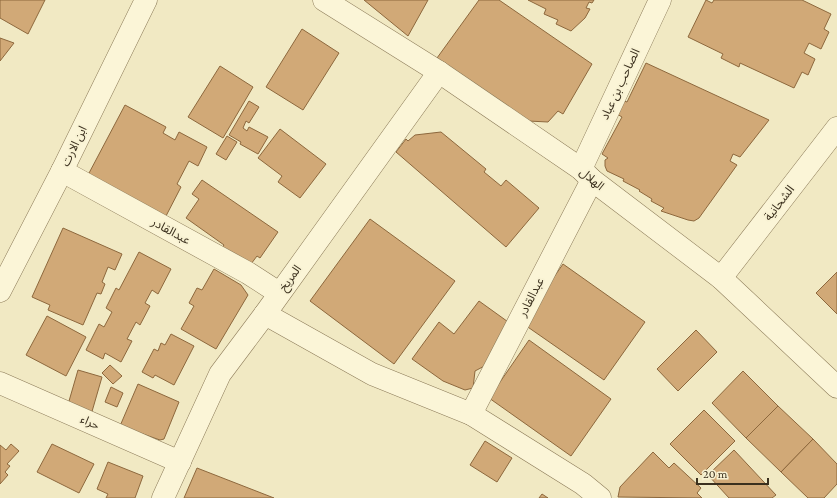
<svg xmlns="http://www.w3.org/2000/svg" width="837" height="498" font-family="'Crimson Pro','Noto Sans Arabic',serif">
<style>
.building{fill:#d1a977;stroke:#8d683d}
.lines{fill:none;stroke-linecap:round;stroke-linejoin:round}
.street-casing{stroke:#8c7b59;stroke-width:23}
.street{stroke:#fbf5d7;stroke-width:22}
.labels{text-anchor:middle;stroke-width:3.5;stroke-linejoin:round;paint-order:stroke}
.street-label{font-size:12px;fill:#3b301e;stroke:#f8f2d3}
</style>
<rect width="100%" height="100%" fill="#f1e9c3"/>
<g class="building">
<polygon points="0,0 45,0 28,34 0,18"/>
<polygon points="364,0 428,0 408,36"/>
<polygon points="479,0 499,0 592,64 563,114 558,111 548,122 528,121 437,58"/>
<polygon points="528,0 594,0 592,3 589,2 586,8 590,9 585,18 571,31 556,24 558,20 544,14 546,9"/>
<polygon points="706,0 712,3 714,0 802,0 831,14 824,29 829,32 821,49 809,43 804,53 815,59 808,75 802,72 794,88 740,63 739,67 721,58 723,54 688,37"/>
<polygon points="302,29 339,53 303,110 266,87"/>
<polygon points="0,38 14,43 0,61"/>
<polygon points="646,63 769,120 740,157 733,154 730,161 737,165 699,218 694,221 688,220 661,211 664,208 651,201 652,199 639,191 640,190 623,181 624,179 607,171 605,166 605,160 608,158 602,154 622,117 617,114 624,101 627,102"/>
<polygon points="220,66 253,87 223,138 188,117"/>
<polygon points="249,101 259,107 249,123 246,121 243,128 247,131 249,127 268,137 258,154 240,144 241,142 229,135"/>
<polygon points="125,105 166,127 163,133 175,140 179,132 207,147 198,166 189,161 177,184 181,187 166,216 88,175"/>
<polygon points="280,129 326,164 300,198 278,182 282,176 258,158"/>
<polygon points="441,132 486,169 484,172 501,186 506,180 539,208 506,247 396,152 406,139 408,141 415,135"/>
<polygon points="227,136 237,142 226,160 216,154"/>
<polygon points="202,180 278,232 260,258 257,256 248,268 221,249 224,245 186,218 199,199 192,194"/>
<polygon points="370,219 455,281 394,364 310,301"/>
<polygon points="63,228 122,254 115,270 108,267 102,282 105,284 101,294 97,293 83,325 48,310 50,305 32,297"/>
<polygon points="139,252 171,269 158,294 152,290 145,303 150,306 140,325 136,322 127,339 132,341 121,362 105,353 103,359 86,350 99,324 104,327 112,312 106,308 116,288 119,290"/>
<polygon points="563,264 645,322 604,380 522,323"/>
<polygon points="214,269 241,285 248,295 216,349 181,329 194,306 189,303 197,288 202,290"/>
<polygon points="837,272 837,314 816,293"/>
<polygon points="479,301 511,324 492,362 475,371 473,388 465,390 443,381 412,359 439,322 454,334"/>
<polygon points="47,316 86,337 66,376 26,355"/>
<polygon points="696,330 717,352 678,391 657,369"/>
<polygon points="171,334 194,346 174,385 155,375 153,378 142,372 154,349 158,351 161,343 165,345"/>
<polygon points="529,340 611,399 571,456 489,398"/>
<polygon points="110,365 122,376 113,384 102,373"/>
<polygon points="78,370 102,377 91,415 67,408"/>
<polygon points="743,371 778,406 746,438 712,403"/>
<polygon points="138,384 179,402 164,439 160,440 120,426"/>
<polygon points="111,387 123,393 117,407 105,402"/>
<polygon points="778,406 813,439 781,472 746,438"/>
<polygon points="704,410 735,441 701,475 670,444"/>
<polygon points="813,439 837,464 837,484 824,498 808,498 781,472"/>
<polygon points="485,441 512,458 497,482 470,465"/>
<polygon points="11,444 19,451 7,464 10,466 5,472 8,475 0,484 0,445 6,450"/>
<polygon points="52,444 94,464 79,493 37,472"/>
<polygon points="734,450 776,495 772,498 729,498 708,475"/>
<polygon points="653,452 669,468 674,463 701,488 697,493 702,498 618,497 620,487"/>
<polygon points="108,462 143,476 135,498 106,498 108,494 97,489"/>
<polygon points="197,468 274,498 184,498"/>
<polygon points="542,494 548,498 539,498"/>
</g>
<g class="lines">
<defs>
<g id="street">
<polyline points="324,0 439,72 581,169 592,180 721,278 837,387"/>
<polyline points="581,169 660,0"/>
<polyline points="62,171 248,273 279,293"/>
<polyline points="721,278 837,128"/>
<polyline points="0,291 62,171 146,0"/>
<polyline points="265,314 372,374 471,414 583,484 600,498"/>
<polyline points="0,383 180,462"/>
<polyline points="471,414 592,180"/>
<polyline points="163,498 220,374 265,314 439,72"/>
</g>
</defs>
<use href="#street" class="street-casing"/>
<use href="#street" class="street"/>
</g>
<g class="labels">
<g class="street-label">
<text transform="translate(620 84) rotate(-65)" y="4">الصاحب بن عباد</text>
<text transform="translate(74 146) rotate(-64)" y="4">ابن الارت</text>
<text transform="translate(592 179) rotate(40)" y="4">الهلال</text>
<text transform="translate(779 203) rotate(-52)" y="4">الشحانية</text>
<text transform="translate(171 231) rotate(29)" y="4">عبدالقادر</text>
<text transform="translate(290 278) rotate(-54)" y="4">المريخ</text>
<text transform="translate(531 297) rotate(-63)" y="4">عبدالقادر</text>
<text transform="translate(90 422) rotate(24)" y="4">حراء</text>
</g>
</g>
<path d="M697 478v6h71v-6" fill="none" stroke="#3b301e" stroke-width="2"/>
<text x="703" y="478" font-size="12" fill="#3b301e" stroke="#f8f2d3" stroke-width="3" paint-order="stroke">20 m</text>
</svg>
